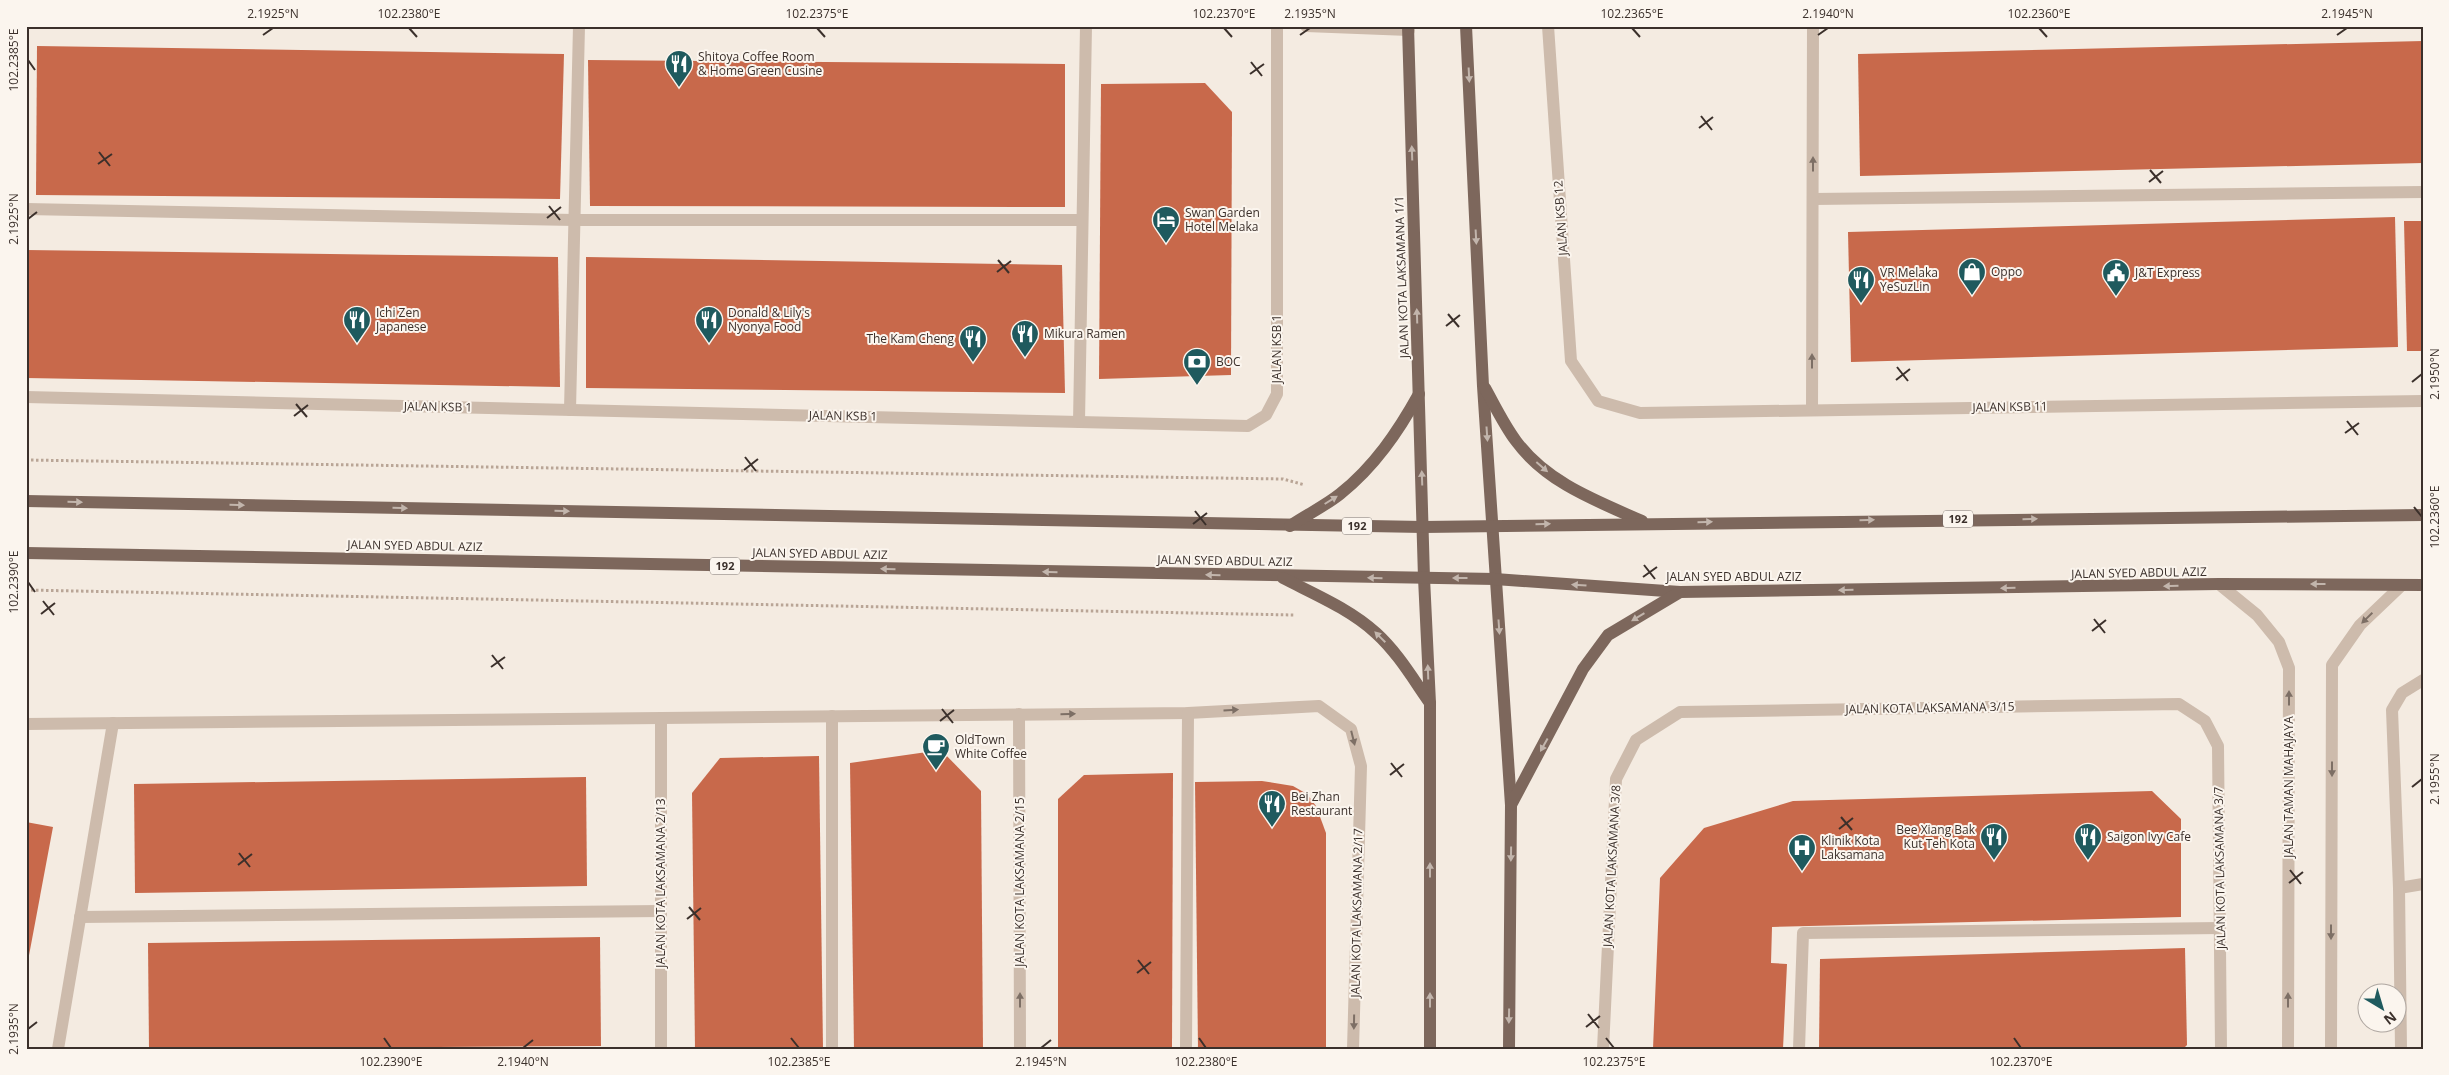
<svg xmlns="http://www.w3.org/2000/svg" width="2449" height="1075" font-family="'Open Sans',sans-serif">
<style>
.building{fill:#c8694b}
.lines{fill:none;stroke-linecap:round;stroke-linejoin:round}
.path{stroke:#b9a596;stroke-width:3;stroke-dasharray:2.5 2.5;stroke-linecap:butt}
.minor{stroke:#cdbbac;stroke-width:12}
.major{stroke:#7d675c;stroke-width:12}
.oneway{fill:#c2b5ac}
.oneway2{fill:#7d6f65}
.ticks{fill:none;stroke:#3b302b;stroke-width:2}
.labels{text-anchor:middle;stroke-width:4;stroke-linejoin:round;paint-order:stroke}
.shield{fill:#fbf5ee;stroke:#756b66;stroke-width:1}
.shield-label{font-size:11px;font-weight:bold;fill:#3b302b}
.poi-label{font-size:12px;fill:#3b302b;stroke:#fbf5ee;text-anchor:start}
.street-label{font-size:12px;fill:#3b302b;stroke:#fbf5ee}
.neatline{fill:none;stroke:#3b302b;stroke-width:2}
.ticks-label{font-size:12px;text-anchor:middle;fill:#3b302b}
</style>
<rect width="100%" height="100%" fill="#f4ebe1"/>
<g class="building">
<polygon points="2423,41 2423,163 1860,176 1858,54"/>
<polygon points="37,46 564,54 560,199 36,195"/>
<polygon points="588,60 1065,64 1065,207 590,206"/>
<polygon points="1205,83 1232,112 1231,375 1099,379 1101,84"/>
<polygon points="2395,217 2398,347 1851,362 1848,232"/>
<polygon points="2404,221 2423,221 2423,351 2407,351"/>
<polygon points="26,250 558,257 560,387 26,378"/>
<polygon points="586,257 1062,265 1065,393 586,388"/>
<polygon points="941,750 981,791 983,1049 854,1049 850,763"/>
<polygon points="819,756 823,1049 695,1049 692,793 720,758"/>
<polygon points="1173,773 1172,1049 1058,1049 1058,799 1084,775"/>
<polygon points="586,777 587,886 135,893 134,784"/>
<polygon points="1262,781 1293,786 1307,794 1316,806 1326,833 1326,1049 1198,1049 1195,782"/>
<polygon points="2152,791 2181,819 2181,917 1772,927 1771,963 1787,964 1783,1049 1653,1049 1660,878 1704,828 1793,801"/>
<polygon points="26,822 53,827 27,966 26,966"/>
<polygon points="600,937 601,1046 149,1049 148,943"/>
<polygon points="2185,948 2187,1045 2183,1049 1819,1049 1820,959"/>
</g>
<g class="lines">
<g class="path">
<polyline points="26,460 1283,479 1305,485"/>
<polyline points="26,590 1294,615"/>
</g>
<g class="minor">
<polyline points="1306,26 1409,30"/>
<polyline points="1548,26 1571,361 1598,401 1640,413 2423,401"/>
<polyline points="1813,199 2423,192"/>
<polyline points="26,209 574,220 1082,220"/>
<polyline points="26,397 1248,426 1266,415 1277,394 1277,26"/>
<polyline points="570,410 579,26"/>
<polyline points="1812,410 1813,26"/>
<polyline points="1079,422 1086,26"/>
<polyline points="2219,584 2257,615 2279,642 2289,668 2288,1049"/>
<polyline points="1019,714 1020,1049"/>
<polyline points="832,716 832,1049"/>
<polyline points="661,718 661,1049"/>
<polyline points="26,724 1188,713 1319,706 1351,729 1361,766 1353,1049"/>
<polyline points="2399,888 2423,884"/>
<polyline points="80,917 661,911"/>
<polyline points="58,1049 113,723"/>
<polyline points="1186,1049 1188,713"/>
<polyline points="1603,1049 1616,779 1636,740 1680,712 2179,704 2205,721 2218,746 2221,1049"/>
<polyline points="1799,1049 1803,933 2220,928"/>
<polyline points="2331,1049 2332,665 2360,625 2402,585"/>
<polyline points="2401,1049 2399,888 2392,710 2402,693 2423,680"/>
</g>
<g class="major">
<polyline points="1408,26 1424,578 1430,703 1430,1049"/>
<polyline points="1466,26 1483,386 1511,805 1509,1049"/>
<path d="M1485,388C1495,406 1504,425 1516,441C1547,483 1597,501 1642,521"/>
<polyline points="26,501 1423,527 2423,515"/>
<path d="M1290,526C1306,515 1325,506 1340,494C1374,467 1398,432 1419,394"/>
<polyline points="26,553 1495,579 1680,592 2219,584 2423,585"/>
<path d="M1283,578C1314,594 1350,609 1376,633C1398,653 1413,679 1430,703"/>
<polyline points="1511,805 1583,669 1608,635 1680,592"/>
</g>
</g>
<defs><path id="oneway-solid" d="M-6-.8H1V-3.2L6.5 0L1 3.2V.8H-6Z" transform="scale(1.25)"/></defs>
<g class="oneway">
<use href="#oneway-solid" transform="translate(1469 75) rotate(87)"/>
<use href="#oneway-solid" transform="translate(1412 153) rotate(-92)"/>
<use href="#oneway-solid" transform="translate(1476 237) rotate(87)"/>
<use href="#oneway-solid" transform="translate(1417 316) rotate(-92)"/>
<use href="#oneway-solid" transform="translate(1487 434) rotate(86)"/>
<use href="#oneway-solid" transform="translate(1542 467) rotate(41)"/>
<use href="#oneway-solid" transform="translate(1422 478) rotate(-92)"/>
<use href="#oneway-solid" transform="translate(1331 500) rotate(-32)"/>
<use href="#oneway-solid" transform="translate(75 502) rotate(1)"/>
<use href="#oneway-solid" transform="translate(237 505) rotate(1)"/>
<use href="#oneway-solid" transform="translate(400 508) rotate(1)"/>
<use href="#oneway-solid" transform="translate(562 511) rotate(1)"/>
<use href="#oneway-solid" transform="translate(2030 519) rotate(-1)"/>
<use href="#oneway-solid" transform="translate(1867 520) rotate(-1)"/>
<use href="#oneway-solid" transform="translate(1705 522) rotate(-1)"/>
<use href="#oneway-solid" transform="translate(1543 524) rotate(-1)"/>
<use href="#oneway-solid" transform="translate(888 569) rotate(-179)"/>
<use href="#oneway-solid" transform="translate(1050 572) rotate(-179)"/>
<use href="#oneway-solid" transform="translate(1213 575) rotate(-179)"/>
<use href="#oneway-solid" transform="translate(1375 578) rotate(-179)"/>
<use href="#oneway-solid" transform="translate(1460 578) rotate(-180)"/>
<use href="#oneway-solid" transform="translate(2318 584) rotate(-180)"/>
<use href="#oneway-solid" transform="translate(1579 585) rotate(-176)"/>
<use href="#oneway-solid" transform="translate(2171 586) rotate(179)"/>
<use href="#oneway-solid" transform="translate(2008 588) rotate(179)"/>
<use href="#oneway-solid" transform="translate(1846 590) rotate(179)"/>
<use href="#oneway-solid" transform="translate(1638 617) rotate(149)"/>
<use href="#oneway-solid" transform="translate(1499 627) rotate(86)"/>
<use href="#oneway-solid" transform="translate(1380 637) rotate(-135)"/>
<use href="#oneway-solid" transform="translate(1428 672) rotate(-92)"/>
<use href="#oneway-solid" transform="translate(1544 745) rotate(119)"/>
<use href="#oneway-solid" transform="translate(1511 854) rotate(91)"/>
<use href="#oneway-solid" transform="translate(1430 870) rotate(-90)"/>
<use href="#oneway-solid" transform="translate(1430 1000) rotate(-90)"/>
<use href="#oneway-solid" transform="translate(1509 1016) rotate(91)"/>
</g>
<g class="oneway2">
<use href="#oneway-solid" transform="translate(1813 164) rotate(-90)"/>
<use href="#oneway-solid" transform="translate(1812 361) rotate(-90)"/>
<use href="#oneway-solid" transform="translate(2367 618) rotate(136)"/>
<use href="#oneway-solid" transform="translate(2289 698) rotate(-90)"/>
<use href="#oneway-solid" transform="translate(1231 710) rotate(-3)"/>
<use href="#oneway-solid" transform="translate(1068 714) rotate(-1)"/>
<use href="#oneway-solid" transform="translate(1353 738) rotate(76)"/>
<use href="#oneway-solid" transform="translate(2332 769) rotate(90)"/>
<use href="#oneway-solid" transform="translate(2331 932) rotate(90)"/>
<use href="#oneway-solid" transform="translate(1020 1000) rotate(-90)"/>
<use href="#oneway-solid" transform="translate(2288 1000) rotate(-90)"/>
<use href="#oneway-solid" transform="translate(1354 1022) rotate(91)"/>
</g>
<path class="ticks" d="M409,28L417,37M817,28L825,37M1224,28L1232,37M1632,28L1640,37M2039,28L2047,37M263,35L273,28M1300,35L1310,28M1818,35L1828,28M2337,35L2347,28M28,60L35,70M1251,62L1262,76M1250,74L1264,64M1701,116L1712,130M1699,128L1713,117M99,152L110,166M98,164L112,154M2150,170L2161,183M2149,182L2163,171M549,206L560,220M547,218L561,207M28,219L37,212M998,260L1009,273M997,272L1011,261M1448,314L1459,327M1446,326L1460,315M1897,367L1908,381M1896,380L1910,369M2412,382L2422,374M296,404L307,417M294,416L308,405M2347,421L2358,435M2345,433L2359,423M745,457L756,471M744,470L758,459M2414,507L2422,517M1195,511L1206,525M1193,524L1207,513M1644,565L1655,579M1643,577L1657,567M28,582L35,592M43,601L54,615M41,614L55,603M2094,619L2105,633M2092,631L2106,620M492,655L503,669M491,667L505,657M942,709L953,723M940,721L954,710M1391,763L1402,777M1390,775L1404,764M2412,787L2422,779M1841,817L1852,830M1839,829L1853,818M239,853L250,867M238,865L252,854M2290,870L2301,884M2289,883L2303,872M689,907L700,920M687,919L701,908M1138,960L1149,974M1137,973L1151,962M1588,1014L1599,1028M1586,1027L1600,1016M28,1029L37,1022M384,1038L391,1048M791,1038L799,1048M1199,1038L1206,1048M1606,1038L1614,1048M2014,1038L2021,1048M523,1048L533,1040M1041,1048L1051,1040"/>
<defs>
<symbol id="restaurant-pin" viewBox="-11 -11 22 30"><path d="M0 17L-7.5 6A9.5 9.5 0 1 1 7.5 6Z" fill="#1f5a5e" stroke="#fbf5ee"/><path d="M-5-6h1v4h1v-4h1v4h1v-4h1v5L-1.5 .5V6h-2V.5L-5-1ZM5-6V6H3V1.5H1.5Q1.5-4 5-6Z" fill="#fff"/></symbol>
<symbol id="hotel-pin" viewBox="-11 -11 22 30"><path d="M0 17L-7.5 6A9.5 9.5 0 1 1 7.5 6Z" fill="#1f5a5e" stroke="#fbf5ee"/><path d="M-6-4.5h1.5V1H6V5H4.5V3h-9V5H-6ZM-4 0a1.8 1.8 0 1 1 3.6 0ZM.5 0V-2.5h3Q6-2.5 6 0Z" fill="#fff"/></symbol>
<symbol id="shop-pin" viewBox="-11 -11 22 30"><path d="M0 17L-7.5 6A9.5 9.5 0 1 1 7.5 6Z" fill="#1f5a5e" stroke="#fbf5ee"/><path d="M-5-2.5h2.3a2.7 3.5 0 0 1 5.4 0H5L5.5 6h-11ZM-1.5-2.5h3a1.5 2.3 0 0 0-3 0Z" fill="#fff"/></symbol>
<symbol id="civic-pin" viewBox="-11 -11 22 30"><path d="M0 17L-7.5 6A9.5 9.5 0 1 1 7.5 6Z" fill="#1f5a5e" stroke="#fbf5ee"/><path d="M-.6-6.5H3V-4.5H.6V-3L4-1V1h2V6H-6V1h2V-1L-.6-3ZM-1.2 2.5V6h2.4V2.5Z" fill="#fff"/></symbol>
<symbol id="bank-pin" viewBox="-11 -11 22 30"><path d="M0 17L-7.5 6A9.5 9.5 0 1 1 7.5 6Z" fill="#1f5a5e" stroke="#fbf5ee"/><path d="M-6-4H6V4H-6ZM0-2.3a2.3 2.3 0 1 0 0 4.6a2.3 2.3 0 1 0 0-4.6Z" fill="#fff"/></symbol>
<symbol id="cafe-pin" viewBox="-11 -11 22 30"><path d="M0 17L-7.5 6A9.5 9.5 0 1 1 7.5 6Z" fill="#1f5a5e" stroke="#fbf5ee"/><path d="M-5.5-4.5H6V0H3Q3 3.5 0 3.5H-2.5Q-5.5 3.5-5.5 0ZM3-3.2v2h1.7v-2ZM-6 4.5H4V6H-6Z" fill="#fff"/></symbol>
<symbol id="hospital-pin" viewBox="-11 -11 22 30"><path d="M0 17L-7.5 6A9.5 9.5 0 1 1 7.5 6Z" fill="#1f5a5e" stroke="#fbf5ee"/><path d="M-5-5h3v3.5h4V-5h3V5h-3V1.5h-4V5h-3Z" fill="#fff"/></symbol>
</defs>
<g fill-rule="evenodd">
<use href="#restaurant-pin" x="663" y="48" width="32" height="43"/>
<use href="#hotel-pin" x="1150" y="204" width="32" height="43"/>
<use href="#shop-pin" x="1956" y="256" width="32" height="43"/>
<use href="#civic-pin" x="2100" y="257" width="32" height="43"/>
<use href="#restaurant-pin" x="1845" y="264" width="32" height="43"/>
<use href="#restaurant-pin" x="341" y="304" width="32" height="43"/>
<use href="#restaurant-pin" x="693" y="304" width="32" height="43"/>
<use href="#restaurant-pin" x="1009" y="318" width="32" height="43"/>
<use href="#restaurant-pin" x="957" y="323" width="32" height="43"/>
<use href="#bank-pin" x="1181" y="346" width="32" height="43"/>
<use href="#cafe-pin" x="920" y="731" width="32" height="43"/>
<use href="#restaurant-pin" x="1256" y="788" width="32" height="43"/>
<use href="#restaurant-pin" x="1978" y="821" width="32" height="43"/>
<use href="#restaurant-pin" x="2072" y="821" width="32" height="43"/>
<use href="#hospital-pin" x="1786" y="832" width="32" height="43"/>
</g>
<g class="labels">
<g class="shield">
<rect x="1943" y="510.5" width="30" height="17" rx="4"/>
<rect x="1342" y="517.5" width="30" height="17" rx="4"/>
<rect x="710" y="557.5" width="30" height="17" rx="4"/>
</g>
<g class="shield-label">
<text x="1958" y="523">192</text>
<text x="1357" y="530">192</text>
<text x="725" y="570">192</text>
</g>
<g class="poi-label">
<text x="698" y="61">Shitoya Coffee Room<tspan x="698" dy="14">&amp; Home Green Cusine</tspan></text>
<text x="1185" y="217">Swan Garden<tspan x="1185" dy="14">Hotel Melaka</tspan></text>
<text x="1991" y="276">Oppo</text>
<text x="1880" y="277">VR Melaka<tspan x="1880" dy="14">YeSuzLin</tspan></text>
<text x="2135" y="277">J&amp;T Express</text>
<text x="376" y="317">Ichi Zen<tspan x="376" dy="14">Japanese</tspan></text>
<text x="728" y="317">Donald &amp; Lily's<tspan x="728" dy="14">Nyonya Food</tspan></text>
<text x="1044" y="338">Mikura Ramen</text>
<text x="954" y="343" text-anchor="end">The Kam Cheng</text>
<text x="1216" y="366">BOC</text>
<text x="955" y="744">OldTown<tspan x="955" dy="14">White Coffee</tspan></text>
<text x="1291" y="801">Bei Zhan<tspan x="1291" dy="14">Restaurant</tspan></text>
<text x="1975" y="834" text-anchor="end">Bee Xiang Bak<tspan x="1975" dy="14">Kut Teh Kota</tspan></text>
<text x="2107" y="841">Saigon Ivy Cafe</text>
<text x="1821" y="845">Klinik Kota<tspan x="1821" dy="14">Laksamana</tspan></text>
</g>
<g class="street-label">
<text transform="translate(1561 218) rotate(-94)" y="4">JALAN KSB 12</text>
<text transform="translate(1402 277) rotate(-92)" y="4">JALAN KOTA LAKSAMANA 1/1</text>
<text transform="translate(1277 349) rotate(-90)" y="4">JALAN KSB 1</text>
<text transform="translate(438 407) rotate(1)" y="4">JALAN KSB 1</text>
<text transform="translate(2010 407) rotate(-1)" y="4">JALAN KSB 11</text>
<text transform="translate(843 416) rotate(1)" y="4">JALAN KSB 1</text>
<text transform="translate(415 546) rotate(1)" y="4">JALAN SYED ABDUL AZIZ</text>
<text transform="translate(820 554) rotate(1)" y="4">JALAN SYED ABDUL AZIZ</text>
<text transform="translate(1225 561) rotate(1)" y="4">JALAN SYED ABDUL AZIZ</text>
<text transform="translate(2139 573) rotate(-1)" y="4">JALAN SYED ABDUL AZIZ</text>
<text x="1734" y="581">JALAN SYED ABDUL AZIZ</text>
<text transform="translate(1930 708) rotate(-1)" y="4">JALAN KOTA LAKSAMANA 3/15</text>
<text transform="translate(2289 787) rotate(-90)" y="4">JALAN TAMAN MAHAJAYA</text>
<text transform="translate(1612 866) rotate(-87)" y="4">JALAN KOTA LAKSAMANA 3/8</text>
<text transform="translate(2220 868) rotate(-91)" y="4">JALAN KOTA LAKSAMANA 3/7</text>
<text transform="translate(1020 882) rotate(-90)" y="4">JALAN KOTA LAKSAMANA 2/15</text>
<text transform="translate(661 883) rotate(-90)" y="4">JALAN KOTA LAKSAMANA 2/13</text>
<text transform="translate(1357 913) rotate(-89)" y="4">JALAN KOTA LAKSAMANA 2/17</text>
</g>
</g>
<rect width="2449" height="1075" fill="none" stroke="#fbf5ee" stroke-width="55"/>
<g transform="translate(2382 1008) rotate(142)"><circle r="24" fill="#fbf5ee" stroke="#aea6a0"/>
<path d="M0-4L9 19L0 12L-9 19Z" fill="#1f5a5e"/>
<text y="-8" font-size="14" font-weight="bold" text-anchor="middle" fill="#3b302b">N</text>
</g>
<rect x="28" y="28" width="2394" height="1020" class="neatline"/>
<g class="ticks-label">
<text x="273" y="18">2.1925°N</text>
<text x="409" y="18">102.2380°E</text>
<text x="817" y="18">102.2375°E</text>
<text x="1224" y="18">102.2370°E</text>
<text x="1310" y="18">2.1935°N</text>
<text x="1632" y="18">102.2365°E</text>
<text x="1828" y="18">2.1940°N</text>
<text x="2039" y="18">102.2360°E</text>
<text x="2347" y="18">2.1945°N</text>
<text transform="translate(14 60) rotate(-90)" y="4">102.2385°E</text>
<text transform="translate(14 219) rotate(-90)" y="4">2.1925°N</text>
<text transform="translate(2435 374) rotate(-90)" y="4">2.1950°N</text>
<text transform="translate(2435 517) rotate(-90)" y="4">102.2360°E</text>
<text transform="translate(14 582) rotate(-90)" y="4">102.2390°E</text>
<text transform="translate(2435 779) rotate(-90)" y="4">2.1955°N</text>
<text transform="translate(14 1029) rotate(-90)" y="4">2.1935°N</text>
<text x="391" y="1066">102.2390°E</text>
<text x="523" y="1066">2.1940°N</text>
<text x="799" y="1066">102.2385°E</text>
<text x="1041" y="1066">2.1945°N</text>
<text x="1206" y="1066">102.2380°E</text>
<text x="1614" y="1066">102.2375°E</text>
<text x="2021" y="1066">102.2370°E</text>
</g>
</svg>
